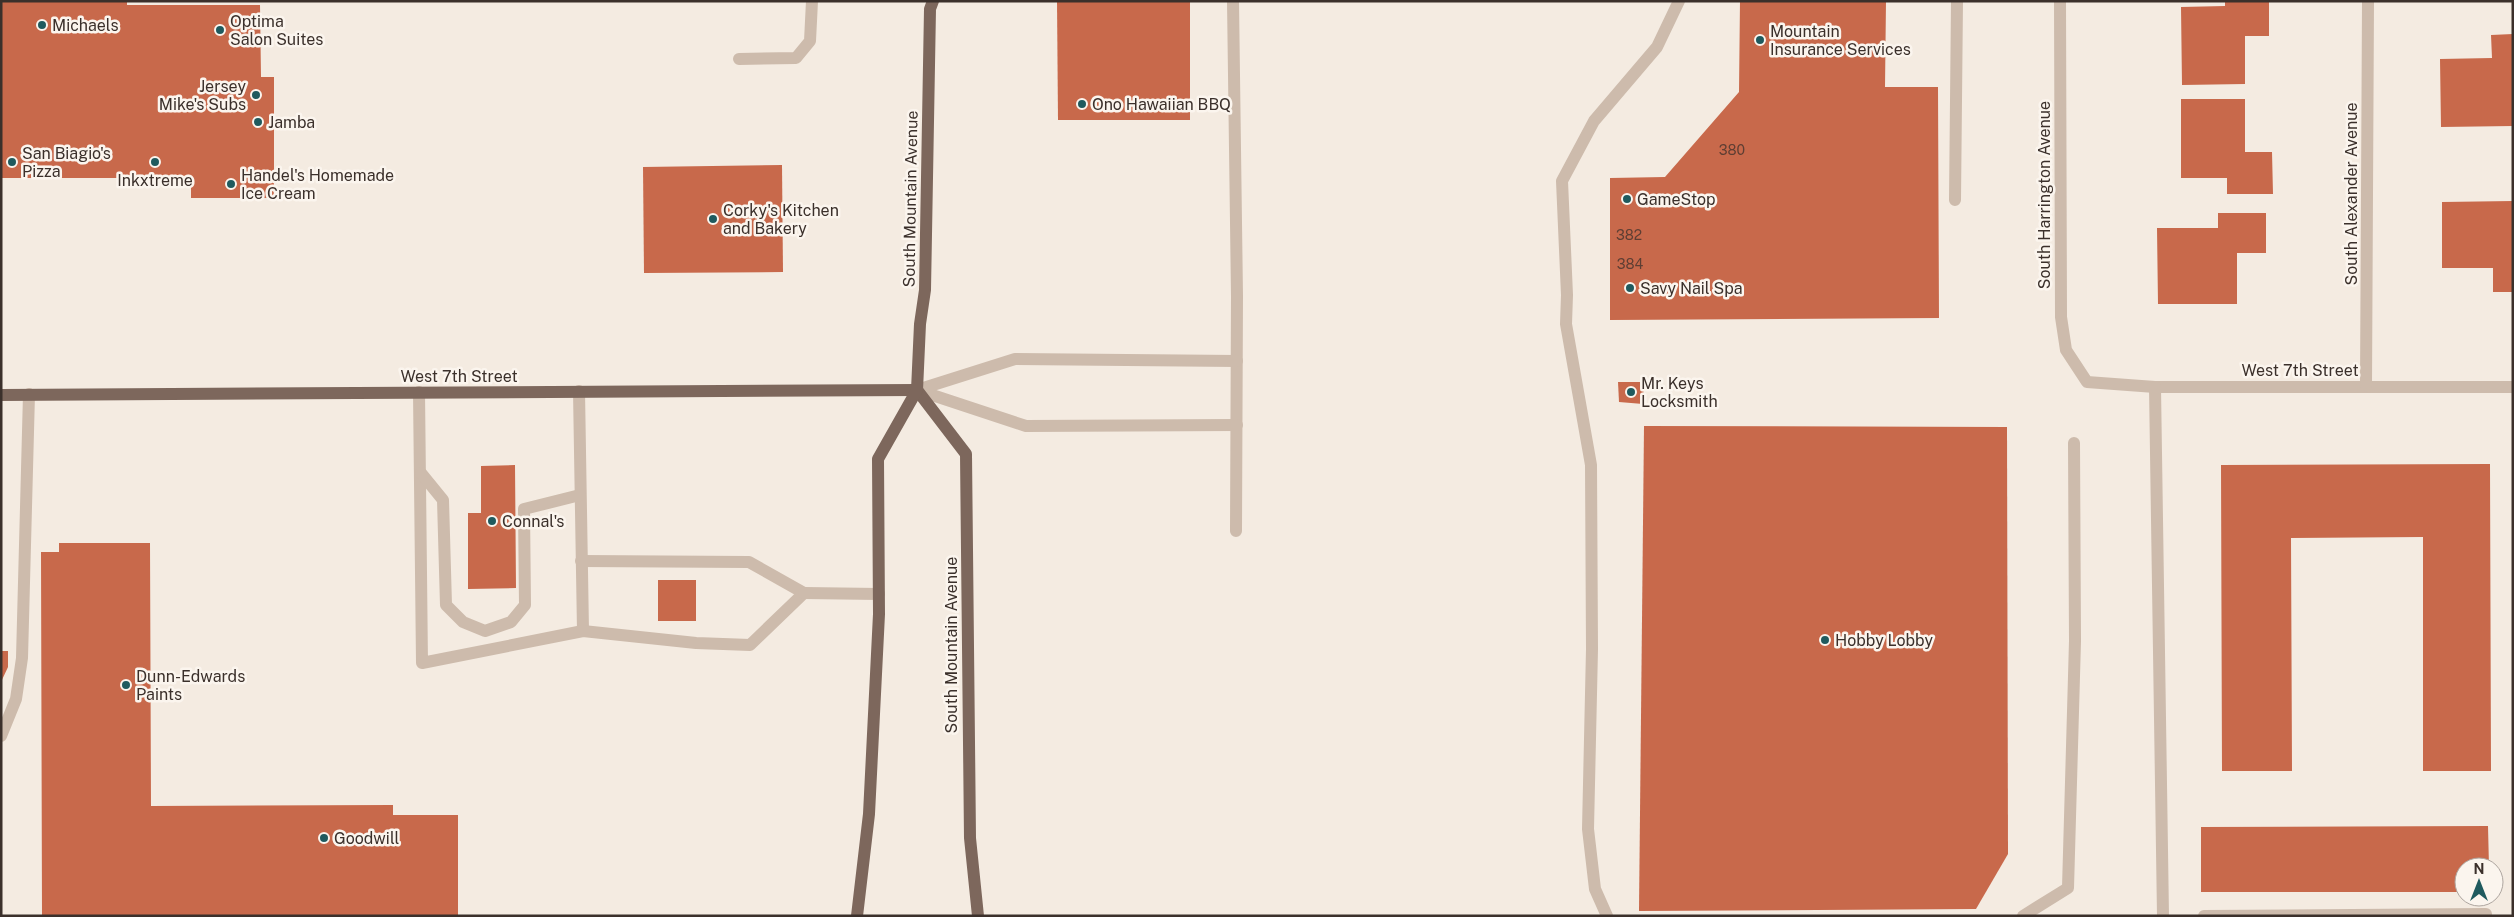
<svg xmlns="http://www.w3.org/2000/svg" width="2514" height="917" font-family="'Public Sans',sans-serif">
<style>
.building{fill:#c8694b}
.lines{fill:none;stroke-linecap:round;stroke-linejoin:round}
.minor{stroke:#cdbbac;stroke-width:12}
.major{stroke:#7d675c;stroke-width:12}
.poi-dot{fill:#1f5a5e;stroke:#fbf5ee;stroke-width:2}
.labels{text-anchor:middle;stroke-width:5;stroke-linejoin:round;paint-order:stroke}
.number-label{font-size:14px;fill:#5e3e33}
.poi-label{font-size:16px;fill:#3b302b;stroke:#fbf5ee;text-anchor:start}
.street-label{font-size:16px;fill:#3b302b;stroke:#fbf5ee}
</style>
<rect width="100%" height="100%" fill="#f4ebe1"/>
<g class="building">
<polygon points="1,1 127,1 127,5 260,5 261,77 274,77 274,198 191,198 191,178 1,178"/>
<polygon points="1057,1 1190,1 1190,120 1058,120"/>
<polygon points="1740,1 1886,1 1885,87 1938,87 1939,318 1610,320 1610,178 1665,177 1739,92"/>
<polygon points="2225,1 2269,1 2269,36 2245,36 2245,84 2182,85 2181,7 2225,6"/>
<polygon points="2513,34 2513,126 2441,127 2440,59 2492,58 2491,35"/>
<polygon points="2181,99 2245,99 2245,152 2272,152 2273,194 2227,194 2227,178 2181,178"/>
<polygon points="782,165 783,272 644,273 643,167"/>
<polygon points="2513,201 2513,292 2493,292 2493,268 2442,268 2442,202"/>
<polygon points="2218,213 2266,213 2266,253 2237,253 2237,304 2158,304 2157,228 2218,228"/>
<polygon points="1618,382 1644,382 1643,404 1619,402"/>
<polygon points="1644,426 2007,427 2008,854 1976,909 1639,911"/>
<polygon points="2490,464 2491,771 2423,771 2423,537 2291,538 2292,771 2222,771 2221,465"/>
<polygon points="515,465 516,588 468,589 468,513 481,513 481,466"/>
<polygon points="59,543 150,543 151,806 393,805 393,815 458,815 458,916 42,916 41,552 59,552"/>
<rect x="658" y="580" width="38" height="41"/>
<polygon points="1,651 8,651 8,667 1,682"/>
<polygon points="2488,826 2489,867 2464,867 2464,892 2201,892 2201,827"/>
</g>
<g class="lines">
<g class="minor">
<polyline points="1233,1 1237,296 1236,531"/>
<polyline points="2060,1 2061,317 2066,350 2087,382 2155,387 2513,387"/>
<polyline points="739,59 796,58 810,41 812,1"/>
<polyline points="1955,200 1957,1"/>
<polyline points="2366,386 2368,1"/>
<polyline points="2155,387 2163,916"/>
<polyline points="917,390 1026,426 1237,425"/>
<polyline points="917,390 1015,359 1237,361"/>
<polyline points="579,391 583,631"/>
<polyline points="419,392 422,663 583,631 696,643 750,645 804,593 749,562 581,561"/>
<polyline points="421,473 443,500 446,605 463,622 485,631 511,622 525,605 524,509 580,495"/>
<polyline points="804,593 879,594"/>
<polyline points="1,736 16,699 22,658 29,394"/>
<polyline points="1607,916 1595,889 1588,829 1592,649 1591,465 1566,324 1567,295 1562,181 1594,121 1657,47 1679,1"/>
<polyline points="2023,916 2068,888 2075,641 2074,443"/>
<polyline points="2204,916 2486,914"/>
</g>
<g class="major">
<polyline points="917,390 966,454 970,838 978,916"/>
<polyline points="1,395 917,390"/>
<polyline points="857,916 869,814 879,614 878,459 917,390 920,324 925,290 930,9 933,1"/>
</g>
</g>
<g class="poi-dot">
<circle cx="42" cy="25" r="5"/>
<circle cx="220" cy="30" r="5"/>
<circle cx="1760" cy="40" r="5"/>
<circle cx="256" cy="95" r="5"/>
<circle cx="1082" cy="104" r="5"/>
<circle cx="258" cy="122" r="5"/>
<circle cx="12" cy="162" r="5"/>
<circle cx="155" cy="162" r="5"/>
<circle cx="231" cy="184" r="5"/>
<circle cx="1627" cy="199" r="5"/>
<circle cx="713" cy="219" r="5"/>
<circle cx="1630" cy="288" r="5"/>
<circle cx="1631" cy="392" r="5"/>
<circle cx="492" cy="521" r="5"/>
<circle cx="1825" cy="640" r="5"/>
<circle cx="126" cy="685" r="5"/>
<circle cx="324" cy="838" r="5"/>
</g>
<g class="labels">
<g class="number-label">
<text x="1732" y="155">380</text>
<text x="1629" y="240">382</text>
<text x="1630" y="269">384</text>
</g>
<g class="poi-label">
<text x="230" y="27">Optima<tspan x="230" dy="18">Salon Suites</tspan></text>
<text x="52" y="31">Michaels</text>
<text x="1770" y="37">Mountain<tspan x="1770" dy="18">Insurance Services</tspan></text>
<text x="246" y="92" text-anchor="end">Jersey<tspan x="246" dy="18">Mike's Subs</tspan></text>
<text x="1092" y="110">Ono Hawaiian BBQ</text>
<text x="268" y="128">Jamba</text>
<text x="22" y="159">San Biagio's<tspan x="22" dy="18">Pizza</tspan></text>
<text x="241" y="181">Handel's Homemade<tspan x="241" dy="18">Ice Cream</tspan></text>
<text x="155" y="186" text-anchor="middle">Inkxtreme</text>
<text x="1637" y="205">GameStop</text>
<text x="723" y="216">Corky's Kitchen<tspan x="723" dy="18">and Bakery</tspan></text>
<text x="1640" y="294">Savy Nail Spa</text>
<text x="1641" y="389">Mr. Keys<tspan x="1641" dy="18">Locksmith</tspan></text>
<text x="502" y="527">Connal's</text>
<text x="1835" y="646">Hobby Lobby</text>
<text x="136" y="682">Dunn-Edwards<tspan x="136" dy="18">Paints</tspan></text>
<text x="334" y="844">Goodwill</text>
</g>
<g class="street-label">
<text transform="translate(2351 194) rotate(-90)" y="6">South Alexander Avenue</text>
<text transform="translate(2044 195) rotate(-90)" y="6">South Harrington Avenue</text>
<text transform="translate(910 199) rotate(-89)" y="6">South Mountain Avenue</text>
<text x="2300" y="376">West 7th Street</text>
<text x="459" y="382">West 7th Street</text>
<text transform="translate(951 645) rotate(-90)" y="6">South Mountain Avenue</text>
</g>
</g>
<rect width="2514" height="917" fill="none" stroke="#3b302b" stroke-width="5"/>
<g transform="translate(2479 882)"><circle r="24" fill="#fbf5ee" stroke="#aea6a0"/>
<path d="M0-4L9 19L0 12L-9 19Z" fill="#1f5a5e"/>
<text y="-8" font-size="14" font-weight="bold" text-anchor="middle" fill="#3b302b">N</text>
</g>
</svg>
